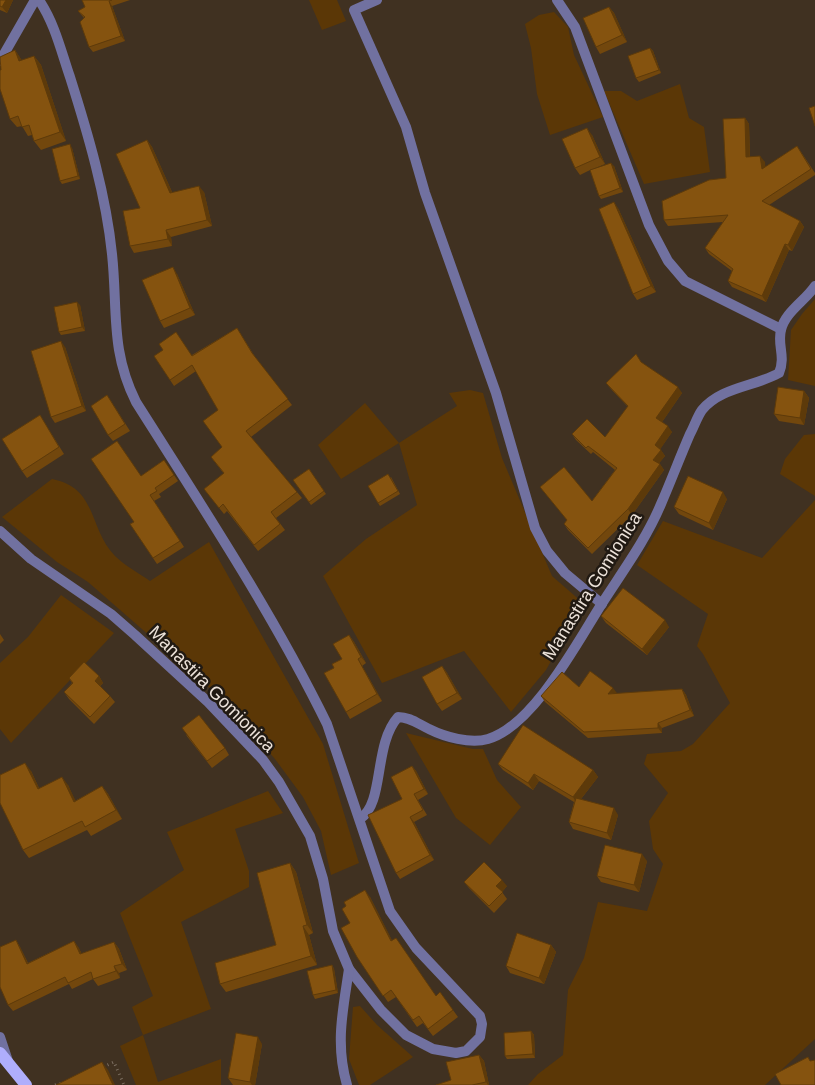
<svg xmlns="http://www.w3.org/2000/svg" width="815" height="1085" font-family="Helvetica,sans-serif">
<style>
.green{fill:#5b3706}
.lines{fill:none;stroke-linecap:round;stroke-linejoin:round}
.path{stroke:#7b6e60;stroke-width:3;stroke-dasharray:1 4;stroke-linecap:butt}
.street{stroke:#7171a0;stroke-width:10}
.primary{stroke:#afaefc;stroke-width:12}
.wall{fill:#72470d}
.shaded-wall{fill:#5d3a0a}
.building{fill:#85530f;stroke:#5d3a0a}
.labels{text-anchor:middle;stroke-width:5;stroke-linejoin:round;paint-order:stroke}
.street-label{font-size:18px;fill:#ece2d9;stroke:#211a13}
</style>
<rect width="100%" height="100%" fill="#403121"/>
<g class="green">
<polygon points="309,0 337,0 346,21 322,30"/>
<polygon points="554,12 568,27 574,55 603,117 550,135 537,94 531,48 525,24 539,15"/>
<polygon points="680,84 689,118 704,127 710,172 644,184 604,91 621,91 637,101"/>
<polygon points="815,299 815,386 788,380 791,330 802,314"/>
<polygon points="470,390 483,393 502,458 552,576 583,603 546,670 511,712 464,651 382,683 323,576 366,539 417,505 399,443 341,479 318,445 365,403 399,443 457,406 449,393"/>
<polygon points="815,434 815,496 780,474 785,459 804,435"/>
<path d="M52,479C98,488 88,528 115,556C125,566 139,573 150,581L209,542L323,744L359,863L331,875L321,831L303,797L275,759L221,698L88,582L57,562L2,517Z"/>
<polygon points="815,500 815,1039 765,1085 528,1085 538,1074 563,1055 568,990 584,958 598,902 647,911 663,864 653,849 649,821 668,793 644,764 647,754 681,751 693,744 730,703 703,654 697,646 708,614 637,565 663,521 762,558"/>
<polygon points="61,595 114,633 11,743 0,729 0,663 28,637"/>
<polygon points="406,733 473,749 483,749 497,780 521,807 490,845 456,818"/>
<polygon points="268,791 283,813 235,829 249,871 249,887 181,922 211,1009 143,1035 158,1082 221,1059 221,1085 136,1085 120,1046 143,1035 132,1007 153,996 120,913 184,870 167,832"/>
<polygon points="360,1006 377,1025 413,1057 370,1085 359,1085 349,1059 353,1007"/>
</g>
<g class="lines">
<g class="path">
<polyline points="103,1067 114,1062 124,1085"/>
<polyline points="55,1085 62,1083"/>
</g>
<g class="street">
<polyline points="377,0 354,10 406,127 425,193 496,393 535,528 547,551 565,573 602,604"/>
<polyline points="557,0 575,27 649,225 668,261 685,281 781,329"/>
<polyline points="0,61 35,0"/>
<path d="M0,531L31,559L111,614L135,635L208,702L263,760L279,782L310,836L323,879L333,931L349,969L381,1010L406,1035L433,1049L456,1053L466,1051L480,1037L482,1024L480,1016L416,948L390,911L327,724C272,612 203,508 136,402C110,350 118,310 112,254C106,195 88,134 70,77C61,51 55,24 39,0"/>
<path d="M360,819C385,803 373,745 398,717C410,717 418,724 429,729C445,737 470,744 488,739C533,726 577,643 601,605C622,572 646,540 661,504C671,481 680,457 690,434C694,427 697,417 702,410C721,387 754,387 779,373C786,356 777,345 781,330C785,312 805,301 815,286"/>
<polyline points="0,1037 8,1061"/>
<path d="M347,1085C335,1044 343,1010 349,969"/>
</g>
<polyline class="primary" points="0,1053 26,1085"/>
</g>
<g class="wall">
<polygon points="0,0 13,0 7,13 0,10"/>
<polygon points="82,0 130,0 112,6 125,41 93,52 89,47 84,18 78,11 85,7"/>
<polygon points="609,7 614,13 627,42 600,54 596,47"/>
<polygon points="650,48 653,51 661,73 639,82 636,78"/>
<polygon points="15,50 22,61 34,56 41,65 66,141 41,150 34,141 32,135 28,136 22,126 17,127 10,119"/>
<polygon points="745,118 749,124 750,157 765,162 765,167 797,146 815,173 815,175 769,205 800,221 804,227 792,251 789,250 766,302 732,287 728,281 732,271 709,254 705,248 723,222 668,226 664,220 726,178"/>
<polygon points="592,135 605,164 591,170 614,166 623,192 601,199 599,196 590,170 580,175 575,168"/>
<polygon points="147,140 152,147 172,192 204,192 212,226 171,237 172,246 134,253 130,246 140,208"/>
<polygon points="72,148 80,179 62,184 60,181"/>
<polygon points="618,208 656,292 637,300 633,294"/>
<polygon points="177,274 195,315 164,328 160,321"/>
<polygon points="80,305 85,331 61,335 59,332"/>
<polygon points="237,328 255,357 292,405 251,437 302,498 276,518 285,530 258,551 227,511 224,514 204,489 224,474 211,457 222,447 218,410 196,371 174,386 154,356 192,355"/>
<polygon points="65,347 86,411 55,423 51,417"/>
<polygon points="641,362 682,393 662,422 672,432 660,449 665,456 659,463 664,470 632,515 592,554 568,530 564,524 567,520 540,487 592,501 615,470 593,452 591,454 576,440 572,434 605,437 628,407 611,389 606,383"/>
<polygon points="804,391 809,398 804,425 779,421 774,414"/>
<polygon points="107,395 130,431 113,441 108,435"/>
<polygon points="44,422 64,454 27,478 22,471"/>
<polygon points="164,460 178,481 159,494 161,497 154,501 184,547 157,564 130,524 134,522 141,476"/>
<polygon points="309,469 326,494 311,505 293,480"/>
<polygon points="391,477 400,494 380,506 378,503"/>
<polygon points="727,499 713,530 679,514 674,507"/>
<polygon points="601,616 669,627 647,655 606,623"/>
<polygon points="0,634 4,640 0,644"/>
<polygon points="349,635 354,642 366,663 362,666 382,701 350,719 346,712 334,668 342,659"/>
<polygon points="442,666 447,673 462,699 442,711 437,704"/>
<polygon points="99,676 103,683 100,686 110,696 115,702 94,724 69,699 64,692 72,683 69,678"/>
<polygon points="579,687 617,694 682,689 686,695 694,716 662,728 662,733 588,738 545,702 541,696"/>
<polygon points="186,735 225,748 229,755 212,768"/>
<polygon points="498,764 593,770 598,777 581,799 618,815 611,840 573,829 569,822 574,802 539,781 533,790 503,770"/>
<polygon points="412,766 416,771 428,794 418,800 427,815 414,822 434,860 400,879 396,873"/>
<polygon points="31,771 39,788 68,785 75,801 102,786 108,794 122,819 91,836 87,830 29,858 23,850"/>
<polygon points="647,861 639,892 601,882 597,876"/>
<polygon points="290,863 296,872 313,933 309,935 317,965 226,992 220,984 276,945"/>
<polygon points="464,882 507,886 502,892 507,899 494,913 469,888"/>
<polygon points="370,897 392,941 436,996 440,992 458,1017 433,1036 423,1023 417,1027 396,997 388,1002 357,957"/>
<polygon points="16,940 20,947 28,963 74,941 82,954 114,942 119,949 127,970 119,973 120,978 98,986 93,979 72,989 69,984 13,1011 8,1005"/>
<polygon points="551,945 556,952 544,984 510,973 506,966"/>
<polygon points="332,965 334,969 338,993 315,999 313,995"/>
<polygon points="531,1031 534,1035 535,1058 507,1059 505,1056"/>
<polygon points="262,1044 255,1085 233,1085 228,1078"/>
<polygon points="479,1055 484,1061 489,1085 436,1085 451,1080"/>
</g>
<g class="shaded-wall">
<polygon points="6,0 13,0 7,13 2,7"/>
<polygon points="109,1 112,6 125,41 121,36"/>
<polygon points="609,7 614,13 627,42 622,35"/>
<polygon points="650,48 653,51 661,73 659,70"/>
<polygon points="15,50 21,59 25,70 19,61"/>
<polygon points="34,56 41,65 66,141 60,132"/>
<polygon points="745,118 749,124 750,164 746,157"/>
<polygon points="587,128 592,135 605,164 600,157"/>
<polygon points="147,140 152,147 175,199 170,193"/>
<polygon points="70,144 72,148 80,179 78,176"/>
<polygon points="760,156 765,162 766,175 762,169"/>
<polygon points="611,163 614,166 623,192 620,188"/>
<polygon points="199,186 204,192 212,226 207,220"/>
<polygon points="614,202 618,208 656,292 651,286"/>
<polygon points="800,221 804,227 792,251 788,245"/>
<polygon points="166,230 171,237 172,246 168,239"/>
<polygon points="785,244 789,250 766,302 762,296"/>
<polygon points="173,267 177,274 195,315 190,308"/>
<polygon points="77,302 80,305 85,331 82,327"/>
<polygon points="61,341 65,347 86,411 82,406"/>
<polygon points="678,387 682,393 660,425 656,418"/>
<polygon points="804,391 809,398 804,425 800,418"/>
<polygon points="668,426 672,432 659,451 655,445"/>
<polygon points="661,450 665,456 657,466 653,460"/>
<polygon points="660,464 664,470 632,515 628,509"/>
<polygon points="723,492 727,499 713,530 709,523"/>
<polygon points="665,620 669,627 647,655 642,649"/>
<polygon points="349,635 354,642 366,663 361,657"/>
<polygon points="358,659 382,701 377,694"/>
<polygon points="442,666 447,673 462,699 457,693"/>
<polygon points="99,676 103,683 99,687 95,681"/>
<polygon points="613,688 617,693 608,694"/>
<polygon points="682,689 686,695 694,716 690,710"/>
<polygon points="658,723 662,728 662,733 658,728"/>
<polygon points="25,763 31,771 43,797 38,789"/>
<polygon points="412,766 416,771 428,794 424,789"/>
<polygon points="593,770 598,777 577,804 573,797"/>
<polygon points="534,774 539,781 533,790 528,783"/>
<polygon points="62,777 68,785 80,810 74,802"/>
<polygon points="102,786 108,794 122,819 116,810"/>
<polygon points="614,808 618,815 611,840 607,833"/>
<polygon points="410,817 414,822 434,860 430,855"/>
<polygon points="642,854 647,861 639,892 634,885"/>
<polygon points="290,863 296,872 313,933 307,925"/>
<polygon points="502,880 507,886 501,893 496,886"/>
<polygon points="365,890 370,897 396,948 391,941"/>
<polygon points="303,926 309,935 317,965 311,956"/>
<polygon points="16,940 20,947 31,970 27,964"/>
<polygon points="74,941 79,948 85,961 80,954"/>
<polygon points="114,942 119,949 127,970 122,964"/>
<polygon points="551,945 556,952 544,984 539,978"/>
<polygon points="332,965 334,969 338,993 336,990"/>
<polygon points="114,966 119,973 120,978 116,971"/>
<polygon points="531,1031 534,1035 535,1058 533,1054"/>
<polygon points="258,1037 262,1044 255,1085 252,1085 250,1082"/>
<polygon points="479,1055 484,1061 489,1085 488,1085 486,1082"/>
<polygon points="102,1062 108,1070 115,1085 113,1085"/>
</g>
<g class="building">
<polygon points="0,0 6,0 2,7 0,6"/>
<polygon points="82,0 112,0 109,1 121,36 89,47 80,22 85,17 78,11 85,7"/>
<polygon points="609,7 622,35 596,47 583,18"/>
<polygon points="650,48 659,70 636,78 628,56"/>
<polygon points="15,50 19,61 34,56 60,132 34,141 29,125 22,127 18,116 10,119 0,89 0,70 1,70 0,57"/>
<polygon points="815,106 815,126 809,108"/>
<polygon points="745,118 746,157 760,156 762,169 797,146 811,169 762,201 800,221 788,245 785,244 762,296 728,281 733,269 705,248 728,215 664,220 662,201 709,180 726,178 723,119"/>
<polygon points="587,128 600,157 575,168 562,139"/>
<polygon points="147,140 170,193 199,186 207,220 166,230 168,239 130,246 123,211 140,208 116,154"/>
<polygon points="70,144 78,176 60,181 52,149"/>
<polygon points="611,163 620,188 599,196 590,170"/>
<polygon points="614,202 651,286 633,294 599,209"/>
<polygon points="173,267 190,308 160,321 142,280"/>
<polygon points="77,302 82,327 59,332 54,307"/>
<polygon points="237,328 252,353 288,399 246,431 297,492 271,512 280,524 254,545 223,504 219,508 204,489 224,473 211,457 222,447 203,421 218,410 192,365 170,380 154,356 163,350 159,344 176,332 192,356"/>
<polygon points="61,341 82,406 51,417 31,351"/>
<polygon points="636,354 641,362 678,387 656,418 668,426 655,445 661,450 653,460 660,464 628,509 588,548 564,524 567,520 540,487 564,467 592,501 617,468 588,446 586,448 572,434 587,419 605,437 628,406 606,383"/>
<polygon points="778,387 804,391 800,418 774,414"/>
<polygon points="107,395 125,424 108,435 91,406"/>
<polygon points="40,415 59,447 22,471 2,439"/>
<polygon points="117,441 141,476 164,460 174,475 155,488 157,491 150,495 180,541 153,558 130,524 134,522 91,459"/>
<polygon points="309,469 324,491 309,502 293,480"/>
<polygon points="388,474 398,491 378,503 368,486"/>
<polygon points="688,476 723,492 709,523 674,507"/>
<polygon points="623,588 665,620 642,649 601,616"/>
<polygon points="349,635 361,657 358,659 377,694 346,712 324,673 334,668 332,664 342,659 333,644"/>
<polygon points="84,662 99,676 95,681 110,696 90,717 64,692 73,683 69,678"/>
<polygon points="442,666 457,693 437,704 422,677"/>
<polygon points="590,671 613,688 608,694 682,689 690,710 658,723 658,728 584,732 541,696 562,672 579,687"/>
<polygon points="199,715 225,748 207,761 182,728"/>
<polygon points="523,725 593,770 573,797 534,774 528,783 498,764"/>
<polygon points="25,763 38,789 62,777 74,802 102,786 116,810 85,827 82,821 23,850 0,803 0,775"/>
<polygon points="412,766 424,789 414,794 423,810 410,817 430,855 396,873 368,815 402,799 391,777"/>
<polygon points="576,798 614,808 607,833 569,822"/>
<polygon points="605,845 642,854 634,885 597,876"/>
<polygon points="484,862 502,880 496,886 503,892 489,906 464,882"/>
<polygon points="290,863 307,925 303,926 311,956 220,984 215,963 276,945 257,873"/>
<polygon points="365,890 391,941 396,938 436,996 440,992 453,1010 428,1029 419,1016 413,1020 391,990 383,996 357,957 341,928 350,923 342,909 346,906 344,902"/>
<polygon points="517,933 551,945 539,978 506,966"/>
<polygon points="16,940 27,964 74,941 80,954 114,942 122,964 114,966 116,971 93,979 91,972 68,983 65,977 8,1005 0,987 0,947"/>
<polygon points="332,965 336,990 313,995 307,971"/>
<polygon points="531,1031 533,1054 505,1056 504,1033"/>
<polygon points="236,1033 258,1037 250,1082 228,1078"/>
<polygon points="479,1055 486,1082 472,1085 436,1085 451,1080 446,1062"/>
<polygon points="808,1057 810,1061 815,1060 815,1085 781,1085 775,1074"/>
<polygon points="102,1062 113,1085 56,1085"/>
</g>
<g class="labels">
<g class="street-label">
<text transform="translate(592 586) rotate(-58)" y="6">Manastira Gomionica</text>
<text transform="translate(212 689) rotate(45)" y="6">Manastira Gomionica</text>
</g>
</g>
</svg>
